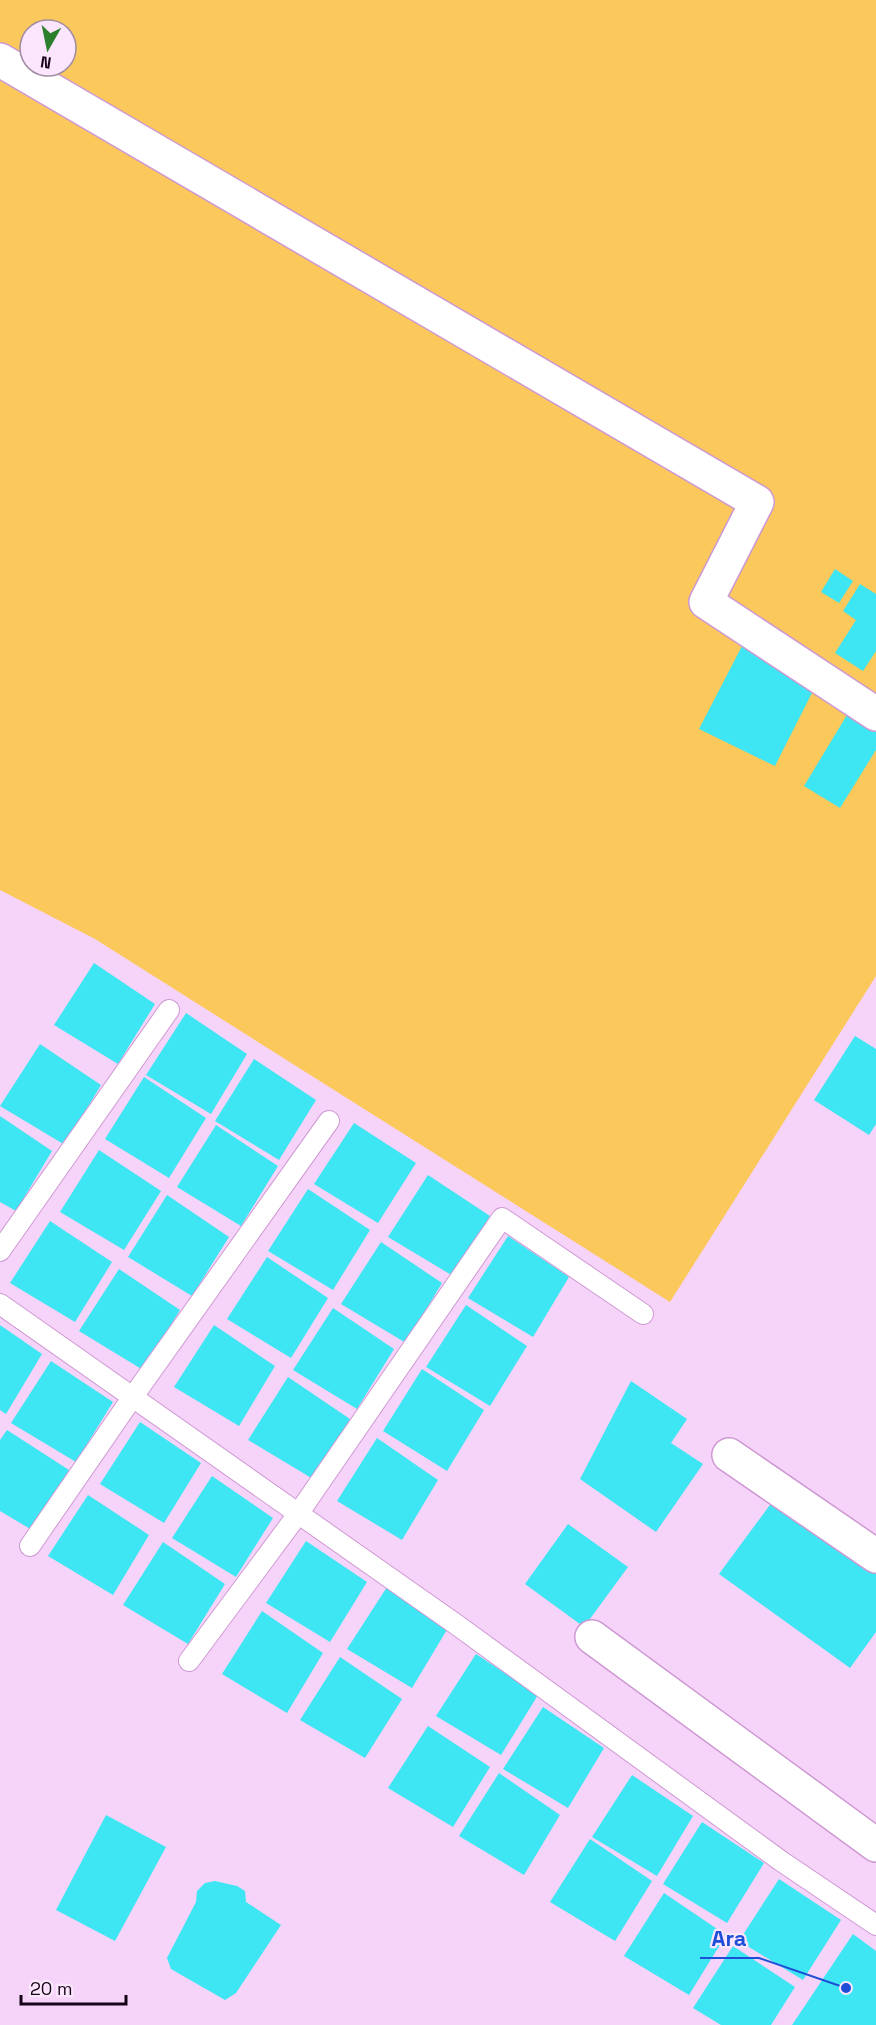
<svg xmlns="http://www.w3.org/2000/svg" width="876" height="2025" font-family="'Space Grotesk',sans-serif">
<style>
.green{fill:#fbc85b;fill-rule:evenodd}
.building{fill:#3ee5f2}
.lines{fill:none;stroke-linecap:round;stroke-linejoin:round}
.lane-casing{stroke:#ce98d3;stroke-width:22}
.street-casing{stroke:#ce98d3;stroke-width:36}
.lane{stroke:#fff;stroke-width:20}
.street{stroke:#fff;stroke-width:33}
.leader{fill:none;stroke:#1d4ed8;stroke-width:2}
.callout-dot{fill:#1d4ed8;stroke:#fce6fe;stroke-width:2}
.callout-label{font-size:22px;text-anchor:middle;font-weight:bold;fill:#1d4ed8;stroke:#fce6fe;stroke-width:4.5;stroke-linejoin:round;paint-order:stroke}
</style>
<rect width="100%" height="100%" fill="#f6d4f9"/>
<path class="green" d="M0,0H876V976L670,1302L95,939L0,890ZM30,30H66V66H30Z"/>
<g class="building">
<polygon points="835,569 853,581 839,603 821,592"/>
<polygon points="860,584 876,594 876,651 863,671 835,653 856,620 843,611"/>
<polygon points="742,646 817,683 775,766 699,729"/>
<polygon points="853,705 876,719 876,750 840,808 804,786"/>
<polygon points="94,963 155,1004 118,1064 54,1025"/>
<polygon points="186,1013 247,1054 211,1114 146,1075"/>
<polygon points="855,1036 876,1049 876,1124 869,1135 814,1100"/>
<polygon points="40,1044 101,1085 65,1145 0,1106"/>
<polygon points="254,1059 316,1100 279,1160 215,1121"/>
<polygon points="144,1077 206,1118 169,1178 105,1139"/>
<polygon points="0,1116 52,1151 16,1211 0,1202"/>
<polygon points="354,1123 416,1163 378,1223 314,1184"/>
<polygon points="216,1125 278,1166 241,1226 177,1187"/>
<polygon points="99,1150 161,1191 124,1250 60,1212"/>
<polygon points="428,1175 490,1216 453,1276 388,1237"/>
<polygon points="308,1189 370,1230 333,1290 268,1251"/>
<polygon points="167,1195 229,1237 192,1296 128,1257"/>
<polygon points="50,1221 112,1262 75,1322 10,1283"/>
<polygon points="508,1236 569,1277 533,1337 468,1298"/>
<polygon points="381,1242 442,1283 406,1343 341,1304"/>
<polygon points="267,1257 328,1298 291,1358 227,1319"/>
<polygon points="119,1269 180,1310 143,1370 79,1331"/>
<polygon points="466,1305 527,1346 490,1406 426,1367"/>
<polygon points="333,1308 394,1349 357,1409 293,1370"/>
<polygon points="0,1325 42,1354 6,1414 0,1410"/>
<polygon points="214,1325 275,1366 239,1426 174,1387"/>
<polygon points="51,1361 113,1402 76,1462 11,1423"/>
<polygon points="422,1369 484,1410 447,1471 383,1431"/>
<polygon points="288,1377 350,1419 313,1479 248,1440"/>
<polygon points="631,1381 687,1419 671,1443 703,1464 656,1532 580,1479"/>
<polygon points="140,1422 201,1463 164,1523 100,1484"/>
<polygon points="7,1430 69,1470 32,1530 0,1511 0,1440"/>
<polygon points="377,1438 438,1480 402,1540 337,1501"/>
<polygon points="212,1476 273,1518 236,1577 172,1538"/>
<polygon points="88,1495 149,1535 113,1595 48,1556"/>
<polygon points="775,1498 876,1570 876,1632 850,1668 719,1574"/>
<polygon points="568,1524 628,1567 584,1627 525,1584"/>
<polygon points="306,1541 367,1582 330,1642 266,1603"/>
<polygon points="163,1542 225,1584 188,1644 123,1605"/>
<polygon points="387,1587 448,1628 412,1688 347,1649"/>
<polygon points="262,1611 323,1653 287,1713 222,1674"/>
<polygon points="476,1654 538,1695 501,1755 436,1716"/>
<polygon points="340,1657 402,1699 365,1758 300,1720"/>
<polygon points="543,1707 604,1748 568,1808 503,1769"/>
<polygon points="428,1726 490,1767 453,1827 388,1788"/>
<polygon points="499,1773 560,1815 524,1875 459,1836"/>
<polygon points="632,1775 693,1816 657,1876 592,1837"/>
<polygon points="106,1815 166,1847 115,1941 56,1910"/>
<polygon points="702,1822 764,1863 727,1923 663,1884"/>
<polygon points="590,1839 652,1881 615,1941 550,1902"/>
<polygon points="779,1879 841,1920 803,1980 739,1941"/>
<polygon points="215,1881 237,1886 245,1891 246,1902 281,1925 236,1993 225,2000 171,1969 167,1958 196,1902 197,1891 205,1883"/>
<polygon points="664,1893 726,1935 689,1995 624,1956"/>
<polygon points="853,1934 876,1951 876,2025 792,2025"/>
<polygon points="733,1946 795,1987 771,2025 721,2025 693,2008"/>
</g>
<g class="lines">
<defs>
<g id="lane">
<polyline points="0,1251 169,1010"/>
<polyline points="0,1304 457,1625 781,1861 876,1925"/>
<polyline points="30,1546 132,1398 329,1121"/>
<polyline points="189,1661 298,1514 502,1218 643,1314"/>
</g>
<g id="street">
<polyline points="0,60 757,502 706,602 876,714"/>
<polyline points="729,1455 876,1556"/>
<polyline points="592,1637 876,1845"/>
</g>
</defs>
<use href="#lane" class="lane-casing"/>
<use href="#street" class="street-casing"/>
<use href="#lane" class="lane"/>
<use href="#street" class="street"/>
</g>
<path class="leader" d="M846 1988L759 1958H700"/>
<circle class="callout-dot" cx="846" cy="1988" r="6"/>
<g class="callout-label">
<text x="729" y="1946">Ara</text>
</g>
<g transform="translate(48 48) rotate(189)"><circle r="28" fill="#fce6fe" stroke="#a08ca2" stroke-width="1.5"/>
<path d="M0-4.5L10 22L0 15L-10 22Z" fill="#2c802d"/>
<text y="-9" font-size="16" font-weight="bold" text-anchor="middle" fill="#160418">N</text>
</g>
<path d="M21 1995v9h105v-9" fill="none" stroke="#160418" stroke-width="3"/>
<text x="30" y="1995" font-size="18" fill="#160418" stroke="#fce6fe" stroke-width="4.5" paint-order="stroke">20 m</text>
</svg>
